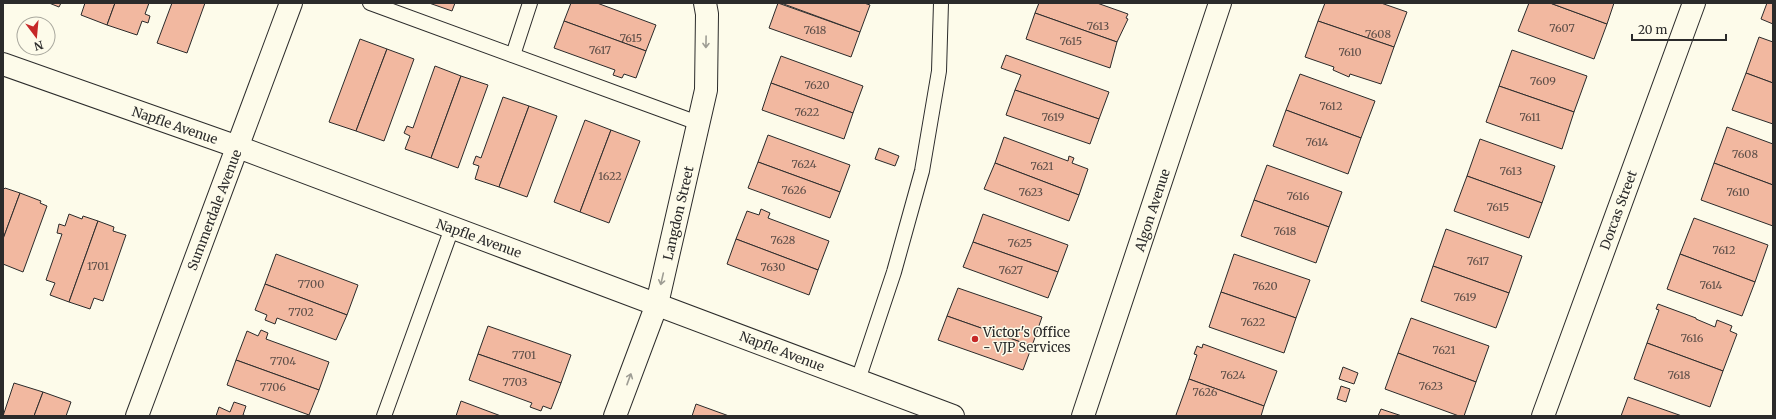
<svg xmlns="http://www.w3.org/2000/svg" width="1776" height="419" font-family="Merriweather,serif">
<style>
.building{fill:#f2b8a0;stroke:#2b2b2b}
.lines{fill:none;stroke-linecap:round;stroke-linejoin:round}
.service-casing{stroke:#2b2b2b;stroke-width:16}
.minor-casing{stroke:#2b2b2b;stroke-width:24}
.tertiary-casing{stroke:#2b2b2b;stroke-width:24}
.service{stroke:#fdfbea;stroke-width:14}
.minor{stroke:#fdfbea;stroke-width:22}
.tertiary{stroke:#fdfbea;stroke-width:22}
.oneway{stroke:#9e9d94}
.poi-dot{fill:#c62828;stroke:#fdfbea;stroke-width:1.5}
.labels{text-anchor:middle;stroke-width:3;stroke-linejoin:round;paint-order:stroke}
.number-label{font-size:11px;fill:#5d4e48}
.street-label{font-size:13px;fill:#2b2b2b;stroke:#fdfbea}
.poi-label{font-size:13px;fill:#2b2b2b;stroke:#fdfbea;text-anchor:start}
</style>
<rect width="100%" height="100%" fill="#fdfbea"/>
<g class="building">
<polygon points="49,3 61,3 59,7"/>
<polygon points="85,3 115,3 107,25 81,15"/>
<polygon points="115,3 149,3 145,14 150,16 148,23 142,21 137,35 107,25"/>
<polygon points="172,3 205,3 187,53 157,43"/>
<polygon points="429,3 455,3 452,11"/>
<polygon points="571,3 597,3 656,25 646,51 564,21"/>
<polygon points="778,3 860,32 851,57 769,28"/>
<polygon points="781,3 864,3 870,5 860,32"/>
<polygon points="1039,3 1097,3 1128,14 1126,18 1128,19 1117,42 1035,13"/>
<polygon points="1325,3 1381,3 1407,12 1394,47 1318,21"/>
<polygon points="1529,3 1550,3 1607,24 1594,59 1518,31"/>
<polygon points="1550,3 1614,3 1607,24"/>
<polygon points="1767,3 1773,3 1773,24 1761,19"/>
<polygon points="1035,13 1117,42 1110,68 1026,39"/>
<polygon points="564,21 646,51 636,78 624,74 622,78 613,75 615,70 554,48"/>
<polygon points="1318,21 1394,47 1381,84 1350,74 1349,77 1333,70 1334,67 1305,57"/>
<polygon points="1759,37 1773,42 1773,83 1746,73"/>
<polygon points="360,39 387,49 356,131 329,122"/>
<polygon points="387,49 414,59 384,141 356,131"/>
<polygon points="1512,50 1587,76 1574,112 1499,86"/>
<polygon points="1006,55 1109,92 1099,119 1015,90 1021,75 1001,68"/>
<polygon points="781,56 863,86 853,113 771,83"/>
<polygon points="435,66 461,76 431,158 405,149 410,136 404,133 407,126 413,128"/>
<polygon points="1746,73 1773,83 1773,124 1732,110"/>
<polygon points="1300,74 1375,101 1361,138 1286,110"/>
<polygon points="461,76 488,85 458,168 431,158"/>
<polygon points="771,83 853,113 844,139 762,110"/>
<polygon points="1499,86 1574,112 1562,149 1486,122"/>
<polygon points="1015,90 1099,119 1090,144 1006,115"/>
<polygon points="503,97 529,106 499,187 475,179 479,166 473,164 476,156 481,158"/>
<polygon points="529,106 557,116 527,197 499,187"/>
<polygon points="1286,110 1361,138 1348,174 1273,146"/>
<polygon points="585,120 611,130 580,212 554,202"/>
<polygon points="1727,127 1773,144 1773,185 1714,163"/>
<polygon points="611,130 640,141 609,223 580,212"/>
<polygon points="768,135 850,165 840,192 758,162"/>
<polygon points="1004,137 1068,161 1069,156 1074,158 1072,163 1088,169 1079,195 995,163"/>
<polygon points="1480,139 1555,166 1542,203 1467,176"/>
<polygon points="879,148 899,156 895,166 875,159"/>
<polygon points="758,162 840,192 830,218 748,188"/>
<polygon points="995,163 1079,195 1069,221 984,189"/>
<polygon points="1714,163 1773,185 1773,226 1701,200"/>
<polygon points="1267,165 1342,192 1329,227 1254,200"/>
<polygon points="1467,176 1542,203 1529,238 1454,211"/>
<polygon points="5,188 20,193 3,239 3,190"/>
<polygon points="20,193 41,201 40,203 47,206 23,272 3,264 3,239"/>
<polygon points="1254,200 1329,227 1316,263 1241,236"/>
<polygon points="761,209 770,213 768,218 829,241 818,270 736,239 747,211 759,215"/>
<polygon points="69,214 82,219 83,216 98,221 69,302 50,295 55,283 46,280 62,234 57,233 59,224 65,226"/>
<polygon points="983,214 1068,245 1058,272 973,242"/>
<polygon points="1694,218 1768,245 1755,282 1680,254"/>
<polygon points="98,221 114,227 113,231 126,235 103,301 94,298 90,309 69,302"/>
<polygon points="1446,229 1522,256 1509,293 1433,266"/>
<polygon points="736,239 818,270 809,295 727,264"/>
<polygon points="973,242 1058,272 1048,298 963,267"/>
<polygon points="276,254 358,285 347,315 265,284"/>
<polygon points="1234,254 1310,280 1296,318 1221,292"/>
<polygon points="1680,254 1755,282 1742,316 1667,289"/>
<polygon points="1433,266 1509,293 1496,328 1421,301"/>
<polygon points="265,284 347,315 336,340 277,318 275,324 265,320 267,315 255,310"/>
<polygon points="958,288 1042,317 1032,346 947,316"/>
<polygon points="1221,292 1296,318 1284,353 1209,327"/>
<polygon points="1658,304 1696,318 1696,319 1715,327 1717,320 1732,326 1730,331 1737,334 1723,371 1647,343 1659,310 1656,309"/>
<polygon points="947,316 1032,346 1023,370 938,340"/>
<polygon points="1411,318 1489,346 1476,382 1398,353"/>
<polygon points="488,326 571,355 561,383 478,354"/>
<polygon points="261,330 268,333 266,339 329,362 319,390 236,360 247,331 258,336"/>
<polygon points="1647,343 1723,371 1710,407 1634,379"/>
<polygon points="1203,344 1277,371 1264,406 1189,379 1197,355 1194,354 1197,346 1202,348"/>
<polygon points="1398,353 1476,382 1464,416 1459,416 1385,389"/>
<polygon points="478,354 561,383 551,409 543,406 541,411 530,407 532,403 469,380"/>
<polygon points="236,360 319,390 309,415 227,385"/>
<polygon points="1343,367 1358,373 1354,384 1339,379"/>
<polygon points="1189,379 1264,406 1261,416 1179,416 1176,415"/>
<polygon points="14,383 43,392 34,416 3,416"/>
<polygon points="1341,386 1350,389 1346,402 1337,399"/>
<polygon points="43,392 71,402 66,416 34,416"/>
<polygon points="1628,397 1682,416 1621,416"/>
<polygon points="461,401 501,416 456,416"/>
<polygon points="234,402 246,406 243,415 247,416 216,416 219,407 230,412"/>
<polygon points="696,404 729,416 692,416"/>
<polygon points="1381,409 1402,416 1378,416"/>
</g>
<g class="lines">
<defs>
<g id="service">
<polyline points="370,3 698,123"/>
<polyline points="513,55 530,3"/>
<polyline points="858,380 894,272 922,171 939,71 941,3"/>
<polyline points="384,416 452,228"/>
</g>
<g id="minor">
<polyline points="3,64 238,147 953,416"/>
<polyline points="615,416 657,304 706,90 707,14 705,3"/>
<polyline points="1543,416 1694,3"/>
</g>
<g id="tertiary">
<polyline points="137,416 291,3"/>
<polyline points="1083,416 1220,3"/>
</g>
</defs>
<use href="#service" class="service-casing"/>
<use href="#minor" class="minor-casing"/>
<use href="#tertiary" class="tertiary-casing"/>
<use href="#service" class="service"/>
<use href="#minor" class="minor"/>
<use href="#tertiary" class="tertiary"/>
</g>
<defs><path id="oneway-shaft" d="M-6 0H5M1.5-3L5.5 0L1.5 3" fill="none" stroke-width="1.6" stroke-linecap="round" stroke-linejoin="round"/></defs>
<g class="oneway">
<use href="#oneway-shaft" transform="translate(706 42) rotate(91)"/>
<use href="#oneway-shaft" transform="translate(662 279) rotate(103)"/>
<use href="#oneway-shaft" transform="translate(629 379) rotate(-70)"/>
</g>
<circle class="poi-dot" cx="975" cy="339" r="4"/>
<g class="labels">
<g class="number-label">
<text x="1098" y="30">7613</text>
<text x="1562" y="32">7607</text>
<text x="815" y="34">7618</text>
<text x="1378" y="38">7608</text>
<text x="631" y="42">7615</text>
<text x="1071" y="45">7615</text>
<text x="600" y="54">7617</text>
<text x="1350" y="56">7610</text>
<text x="1543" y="85">7609</text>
<text x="817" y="89">7620</text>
<text x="1331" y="110">7612</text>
<text x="807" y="116">7622</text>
<text x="1053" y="121">7619</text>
<text x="1530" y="121">7611</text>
<text x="1317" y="146">7614</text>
<text x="1745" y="158">7608</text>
<text x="804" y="168">7624</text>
<text x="1042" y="170">7621</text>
<text x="1511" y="175">7613</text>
<text x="610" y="180">1622</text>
<text x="794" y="194">7626</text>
<text x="1031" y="196">7623</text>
<text x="1738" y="196">7610</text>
<text x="1298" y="200">7616</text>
<text x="1498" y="211">7615</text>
<text x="1285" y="235">7618</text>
<text x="783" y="244">7628</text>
<text x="1020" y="247">7625</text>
<text x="1724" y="254">7612</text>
<text x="1478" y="265">7617</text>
<text x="98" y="270">1701</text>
<text x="773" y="271">7630</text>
<text x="1011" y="274">7627</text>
<text x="311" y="288">7700</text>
<text x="1711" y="289">7614</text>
<text x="1265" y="290">7620</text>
<text x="1465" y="301">7619</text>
<text x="301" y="316">7702</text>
<text x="1253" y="326">7622</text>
<text x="1692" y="342">7616</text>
<text x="1444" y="354">7621</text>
<text x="524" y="359">7701</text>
<text x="283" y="365">7704</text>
<text x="1233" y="379">7624</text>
<text x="1679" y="379">7618</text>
<text x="515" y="386">7703</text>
<text x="1431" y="390">7623</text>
<text x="273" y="391">7706</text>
<text x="1205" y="396">7626</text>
</g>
<g class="street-label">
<text transform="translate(175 125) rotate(19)" y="5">Napfle Avenue</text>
<text transform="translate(214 210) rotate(-69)" y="5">Summerdale Avenue</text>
<text transform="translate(1152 210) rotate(-72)" y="5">Algon Avenue</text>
<text transform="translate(1618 210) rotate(-70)" y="5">Dorcas Street</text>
<text transform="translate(678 213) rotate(-77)" y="5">Langdon Street</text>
<text transform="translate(479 238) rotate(20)" y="5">Napfle Avenue</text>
<text transform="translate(782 351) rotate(21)" y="5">Napfle Avenue</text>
</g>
<g class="poi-label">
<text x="983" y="337">Victor's Office<tspan x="983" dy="15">- VJP Services</tspan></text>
</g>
</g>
<rect width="1776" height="419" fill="none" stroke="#2b2b2b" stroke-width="8"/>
<g transform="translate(36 36) rotate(164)"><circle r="19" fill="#fdfbea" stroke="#a9a89e"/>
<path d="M0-3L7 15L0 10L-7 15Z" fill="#c62828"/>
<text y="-6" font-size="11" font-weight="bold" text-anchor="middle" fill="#2b2b2b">N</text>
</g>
<path d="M1632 34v6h94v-6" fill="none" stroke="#2b2b2b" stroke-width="2"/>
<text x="1638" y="34" font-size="12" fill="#2b2b2b" stroke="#fdfbea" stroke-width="3" paint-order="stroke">20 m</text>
</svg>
